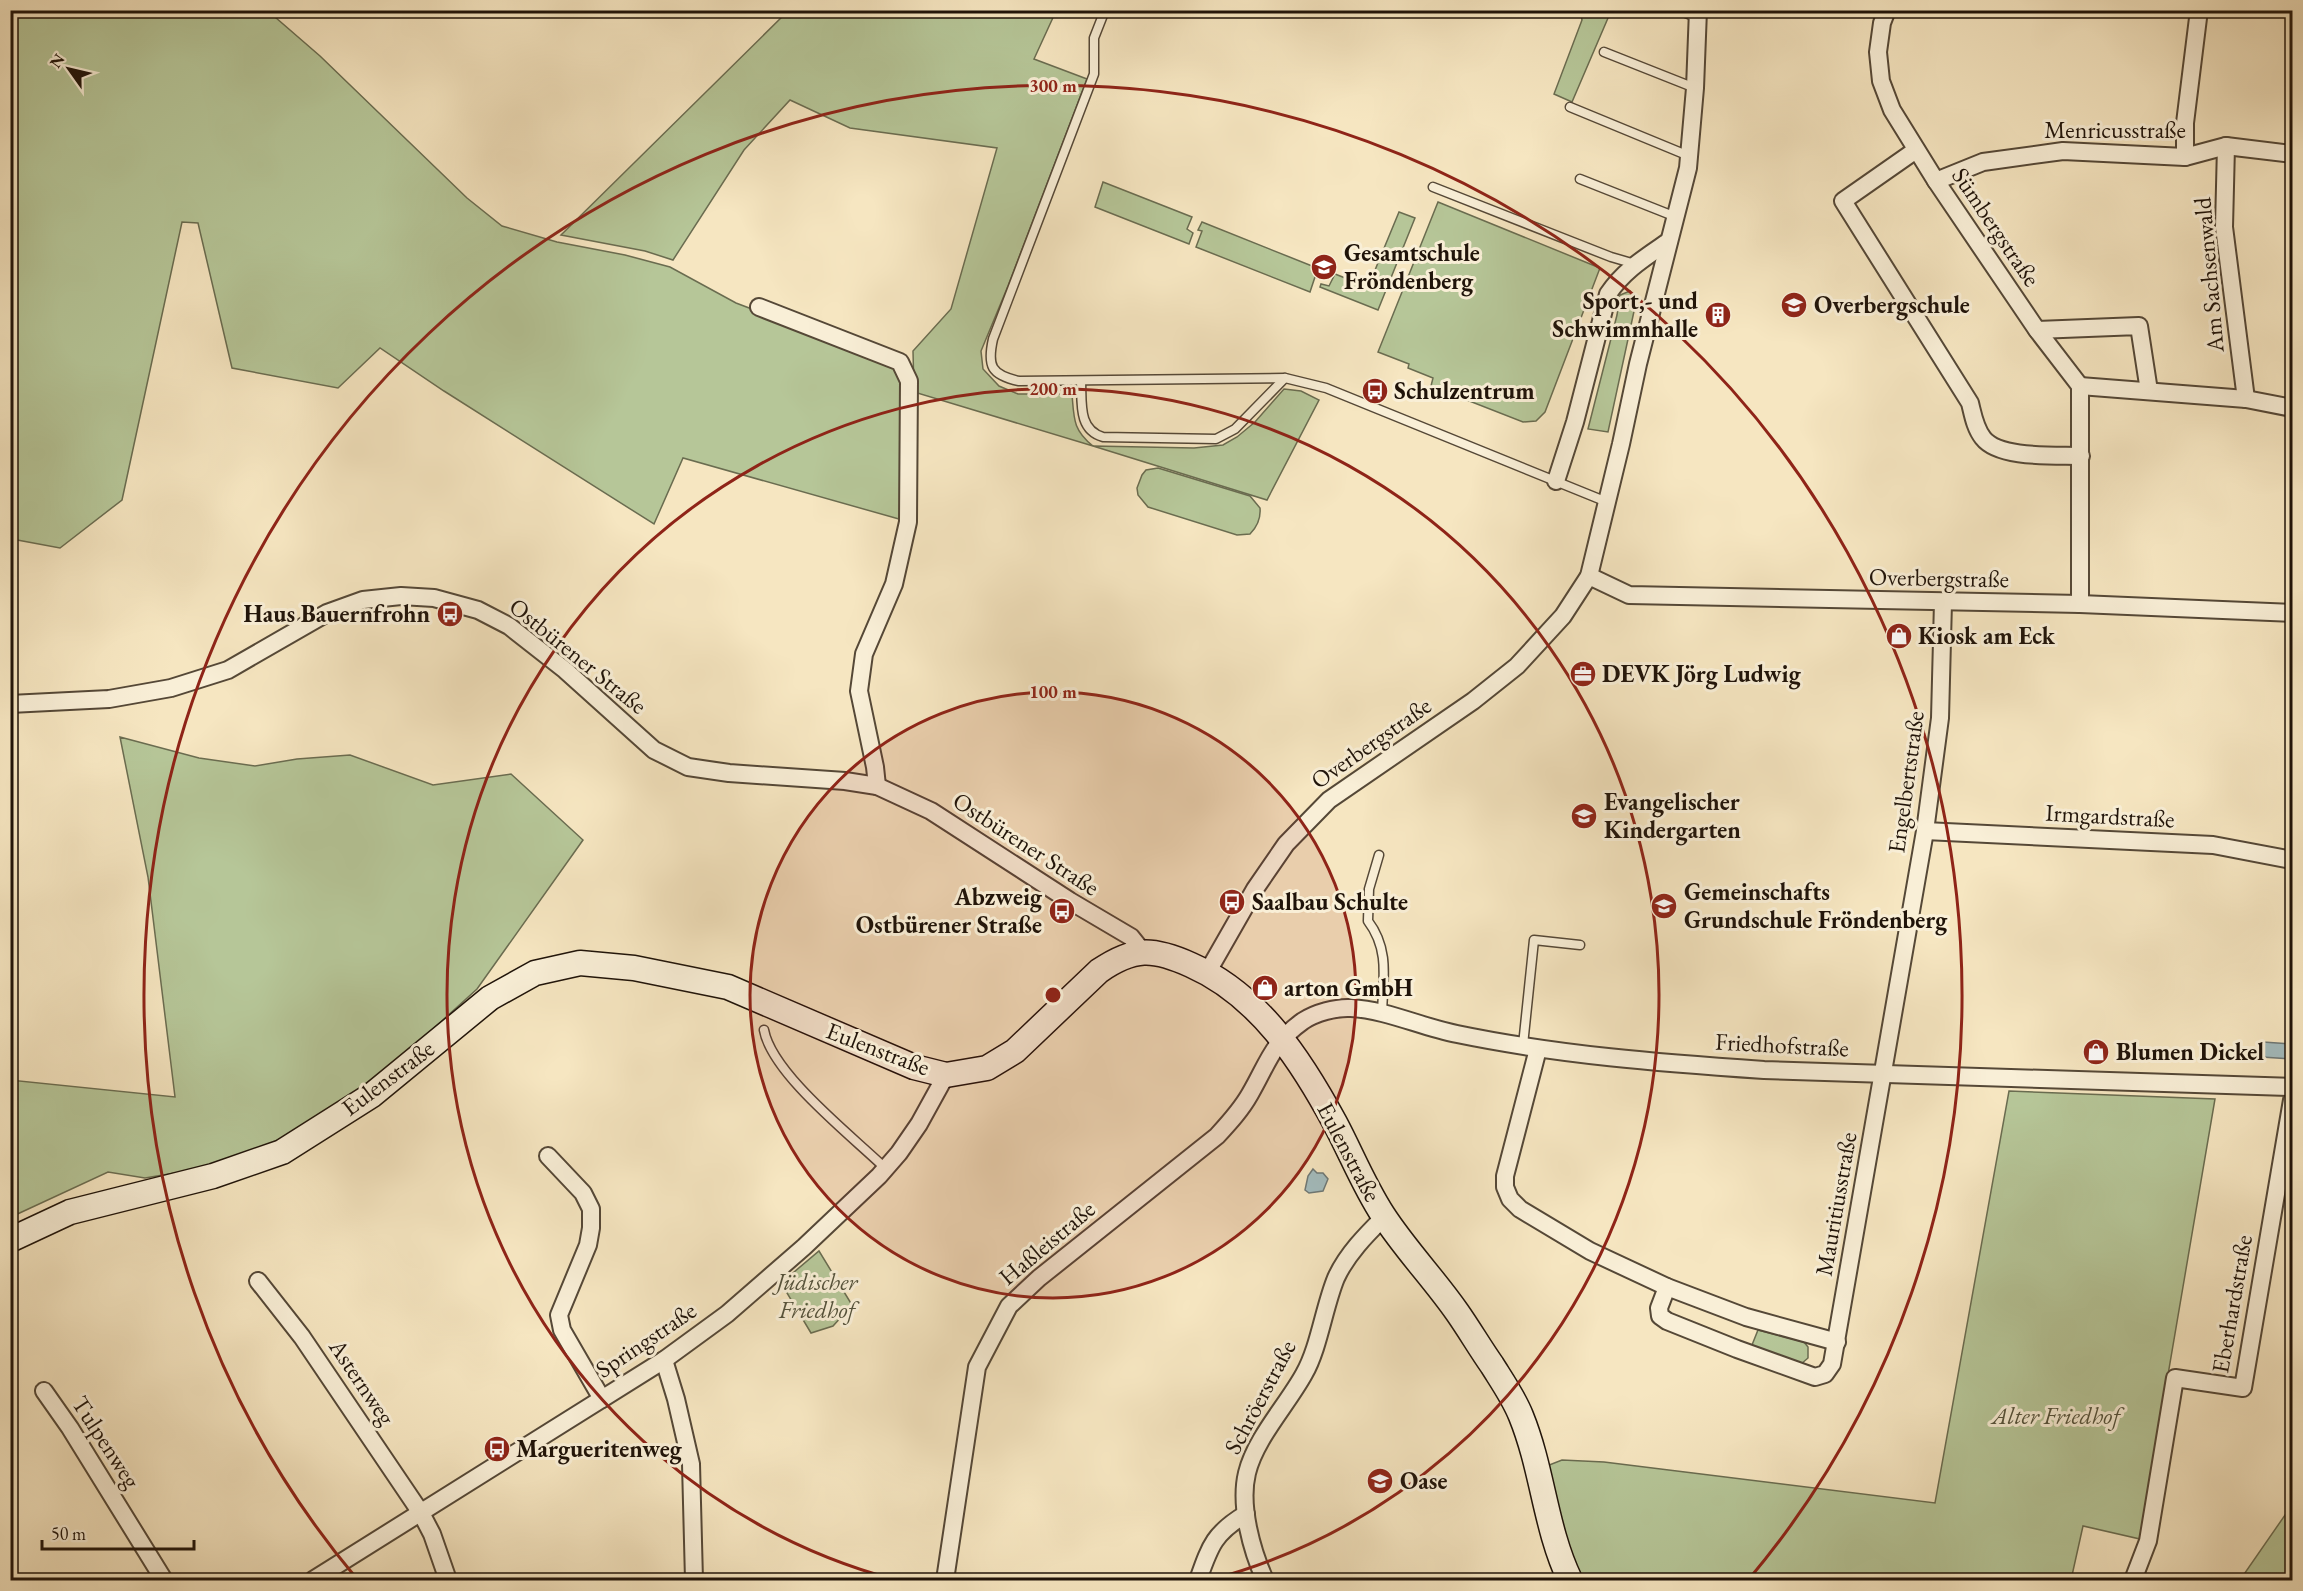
<svg xmlns="http://www.w3.org/2000/svg" width="2303" height="1591" font-family="'EB Garamond',serif">
<style>
.green{fill:#b6c698;stroke:#6a6c50;stroke-width:1.5}
.water{fill:#a3bcbe;stroke:#6e7876;stroke-width:1.5}
.lines{fill:none;stroke-linecap:round;stroke-linejoin:round}
.service-casing{stroke:#554837;stroke-width:11}
.minor-casing{stroke:#554837;stroke-width:20}
.secondary-casing{stroke:#1f1309;stroke-width:27}
.service{stroke:#f9efd7;stroke-width:8}
.minor{stroke:#f9efd7;stroke-width:16}
.secondary{stroke:#f9efd7;stroke-width:24}
.ring{fill:none;stroke:#8f2418;stroke-width:3}
.labels{text-anchor:middle;stroke-width:6;stroke-linejoin:round;paint-order:stroke}
.street-label{font-size:24px;fill:#1f1309;stroke:#f9efd7}
.poi-label{font-size:24px;font-weight:bold;fill:#1f1309;stroke:#f9efd7;text-anchor:start}
.park-label{font-size:24px;font-style:italic;fill:#54523b;stroke:#f9efd7}
.centre{fill:#8f2418;stroke:#f9efd7;stroke-width:3}
.ring-label{font-size:18px;text-anchor:middle;font-weight:bold;fill:#8f2418;stroke:#f9efd7;stroke-width:6;stroke-linejoin:round;paint-order:stroke}
</style>
<rect width="100%" height="100%" fill="#f6e6c1"/>
<filter id="stains"><feTurbulence type="fractalNoise" baseFrequency=".00333" numOctaves="4"/><feColorMatrix values="0 0 0 0 .2 0 0 0 0 .09 0 0 0 0 .02 0 0 0 .5 -.17"/></filter>
<radialGradient id="worn" r=".72"><stop offset=".6" stop-color="#630" stop-opacity="0"/><stop offset="1" stop-color="#630" stop-opacity=".3"/></radialGradient>
<g class="green">
<polygon points="11,11 268,11 320,56 467,198 502,226 557,242 625,255 670,267 736,303 897,364 904,378 906,521 683,458 654,524 444,391 380,348 338,388 232,368 198,223 182,222 122,500 60,548 12,539 11,538"/>
<path d="M788,11H1056L1034,59L1087,79L1008,286L981,351L983,369L999,386L1018,394H1072C1074,419 1073,430 1093,446L914,392L913,351L951,309L997,148L850,128L790,100L744,150L673,260L645,251L561,235Z"/>
<polygon points="1580,11 1611,11 1572,102 1554,94 1582,20"/>
<polygon points="1103,182 1192,217 1187,229 1193,233 1189,244 1095,207"/>
<polygon points="1438,202 1600,268 1545,412 1536,421 1523,422 1431,386 1433,378 1408,368 1409,364 1378,352"/>
<polygon points="1399,212 1415,218 1378,310 1320,287 1321,284 1329,286 1335,274 1368,287"/>
<polygon points="1202,222 1322,270 1319,278 1315,277 1310,292 1196,247 1202,231 1198,230"/>
<polygon points="1630,291 1636,302 1608,432 1588,429 1617,315 1620,295"/>
<polygon points="1284,389 1301,391 1319,400 1267,500 1093,446 1194,448 1223,445 1237,437 1255,422"/>
<path d="M1158,468L1250,496L1260,508C1261,519 1257,527 1250,534L1237,535L1148,507L1138,495L1137,488L1142,475L1146,470Z"/>
<polygon points="120,737 199,758 255,766 297,759 350,755 433,785 511,774 583,840 477,989 400,1059 314,1121 257,1151 205,1168 145,1178 108,1172 11,1217 10,1080 175,1097 148,877"/>
<polygon points="2009,1091 2215,1099 2140,1539 2083,1526 2071,1580 1570,1580 1539,1469 1562,1460 1604,1462 1935,1503"/>
<polygon points="819,1251 852,1305 833,1326 811,1333 781,1283"/>
<polygon points="1758,1330 1804,1342 1808,1347 1808,1358 1800,1365 1750,1350"/>
<polygon points="2292,1505 2292,1580 2240,1580"/>
</g>
<g class="water">
<polygon points="2263,1042 2292,1044 2291,1059 2262,1057"/>
<polygon points="1313,1169 1317,1173 1323,1173 1328,1179 1323,1191 1309,1193 1305,1190 1308,1176"/>
</g>
<g class="lines">
<defs>
<g id="service">
<path d="M1105,10L1094,38V74L993,339C987,366 991,375 1019,381L1285,378L1326,388L1607,502"/>
<polyline points="1678,10 1698,18"/>
<polyline points="1604,52 1695,88"/>
<polyline points="1570,107 1689,156"/>
<polyline points="1580,179 1676,217"/>
<polyline points="1433,187 1611,257 1635,264"/>
<path d="M1081,381C1082,403 1078,430 1103,437L1216,439L1235,429L1285,378"/>
<path d="M1379,855L1369,889L1368,921C1390,950 1383,980 1382,1013"/>
<path d="M764,1030C772,1074 852,1136 886,1169"/>
<polyline points="1523,1045 1534,940 1580,945"/>
</g>
<g id="minor">
<polyline points="1887,10 1882,23 1878,52 1881,81 1892,110 1936,181 2037,330 2080,386 2080,604"/>
<polyline points="2226,146 2224,227 2246,399"/>
<path d="M1916,150L1843,201L1970,403C1973,415 1975,428 1983,438C1999,459 2056,455 2081,456"/>
<polyline points="2185,157 2185,123 2199,10"/>
<polyline points="1936,181 1983,162 2063,151 2185,157 2226,146 2292,154"/>
<polyline points="759,307 900,362 909,381 908,522 894,584 864,654 859,691 875,767 877,786"/>
<polyline points="2037,330 2139,326 2149,391"/>
<polyline points="2080,386 2246,399 2292,408"/>
<path d="M1556,481L1575,422L1608,294C1624,270 1646,257 1669,241"/>
<polyline points="1589,576 1629,595 2080,604 2292,613"/>
<polyline points="10,704 109,699 171,688 228,670 327,613 363,600 401,596 434,598 478,610 509,626 565,670 654,750 688,767 729,773 845,781 877,786 931,811 1070,901 1131,937 1143,952"/>
<polyline points="1925,831 2213,845 2292,860"/>
<polyline points="1207,973 1255,889 1286,844 1329,800 1473,701 1517,666 1563,616 1589,576 1621,444 1638,364 1688,168 1695,88 1698,10"/>
<polyline points="1538,1049 1505,1176 1505,1187 1510,1199 1520,1209 1590,1251 1667,1287 1746,1317 1837,1342"/>
<polyline points="548,1156 583,1193 591,1209 591,1228 588,1245 559,1315 562,1330 602,1399"/>
<polyline points="258,1281 302,1337 421,1513 432,1534 448,1580"/>
<polyline points="1667,1287 1659,1308 1660,1316 1667,1321 1737,1349 1815,1377 1825,1374 1832,1364 1925,831 1940,718 1943,602"/>
<polyline points="664,1360 676,1399 691,1464 694,1580"/>
<polyline points="44,1391 70,1428 164,1580"/>
<polyline points="313,1580 664,1360 727,1314 804,1247 879,1176 899,1153 919,1124 946,1075"/>
<path d="M945,1580L977,1367L1009,1306L1039,1278L1217,1136C1229,1123 1241,1110 1250,1094C1268,1063 1272,1043 1303,1021C1315,1013 1336,1007 1351,1008C1387,1010 1421,1027 1457,1034C1558,1055 1662,1063 1764,1070L2292,1087"/>
<path d="M1198,1580C1210,1546 1214,1533 1246,1514"/>
<path d="M1265,1580C1252,1551 1239,1506 1247,1473C1255,1439 1287,1405 1304,1374C1319,1348 1324,1307 1336,1278C1347,1254 1366,1235 1384,1217"/>
<polyline points="2133,1580 2148,1541 2175,1378 2243,1388 2292,1100"/>
</g>
<path id="secondary" d="M10,1240L70,1212L213,1176L282,1152L372,1095L490,998L535,973L580,963L634,968L728,987L914,1067L946,1075L987,1068L1015,1051L1099,971C1134,947 1153,948 1191,965C1259,995 1301,1060 1335,1123C1351,1153 1364,1186 1383,1215C1405,1249 1434,1279 1457,1312C1469,1329 1480,1348 1492,1365C1502,1381 1514,1398 1521,1416C1543,1470 1545,1528 1570,1580"/>
</defs>
<use href="#service" class="service-casing"/>
<use href="#minor" class="minor-casing"/>
<use href="#secondary" class="secondary-casing"/>
<use href="#service" class="service"/>
<use href="#minor" class="minor"/>
<use href="#secondary" class="secondary"/>
</g>
<circle cx="1053" cy="995" r="303" fill="#8f2418" fill-opacity=".12"/>
<g class="ring">
<circle cx="1053" cy="995" r="303"/>
<path d="M896 1580A606 606 0 1 1 1210 1580"/>
<path d="M357 1579A909 909 0 1 1 1749 1579"/>
</g>
<defs>
<symbol id="school-disc" viewBox="-11 -11 22 22"><circle r="9.5" fill="#8f2418" stroke="#f9efd7"/><path d="M0-5L7-2L0 1L-7-2ZM-4 1L0 2.5L4 1V4Q0 6-4 4Z" fill="#fff"/></symbol>
<symbol id="building-disc" viewBox="-11 -11 22 22"><circle r="9.5" fill="#8f2418" stroke="#f9efd7"/><path d="M-4-6H4V6H1V3H-1V6H-4ZM-2.5-4.3h1.7v1.8h-1.7ZM.8-4.3h1.7v1.8H.8ZM-2.5-1h1.7V.8h-1.7ZM.8-1h1.7V.8H.8Z" fill="#fff"/></symbol>
<symbol id="bus-disc" viewBox="-11 -11 22 22"><circle r="9.5" fill="#8f2418" stroke="#f9efd7"/><path d="M-5-6H5V4H4V6H2V4H-2V6H-4V4H-5ZM-3.5-4V0h7V-4ZM-3.5 1.2v1.5H-2V1.2ZM2 1.2v1.5H3.5V1.2Z" fill="#fff"/></symbol>
<symbol id="shop-disc" viewBox="-11 -11 22 22"><circle r="9.5" fill="#8f2418" stroke="#f9efd7"/><path d="M-5-2.5h2.3a2.7 3.5 0 0 1 5.4 0H5L5.5 6h-11ZM-1.5-2.5h3a1.5 2.3 0 0 0-3 0Z" fill="#fff"/></symbol>
<symbol id="office-disc" viewBox="-11 -11 22 22"><circle r="9.5" fill="#8f2418" stroke="#f9efd7"/><path d="M-6-3h4V-5.5h4V-3h4V5H-6ZM-1-4.5V-3h2v-1.5ZM-6 0V1H6V0Z" fill="#fff"/></symbol>
</defs>
<g fill-rule="evenodd">
<use href="#school-disc" x="1309" y="252" width="30" height="30"/>
<use href="#school-disc" x="1779" y="290" width="30" height="30"/>
<use href="#building-disc" x="1703" y="300" width="30" height="30"/>
<use href="#bus-disc" x="1360" y="376" width="30" height="30"/>
<use href="#bus-disc" x="435" y="599" width="30" height="30"/>
<use href="#shop-disc" x="1884" y="621" width="30" height="30"/>
<use href="#office-disc" x="1568" y="659" width="30" height="30"/>
<use href="#school-disc" x="1569" y="801" width="30" height="30"/>
<use href="#bus-disc" x="1217" y="887" width="30" height="30"/>
<use href="#school-disc" x="1649" y="891" width="30" height="30"/>
<use href="#bus-disc" x="1047" y="896" width="30" height="30"/>
<use href="#shop-disc" x="1250" y="973" width="30" height="30"/>
<use href="#shop-disc" x="2081" y="1037" width="30" height="30"/>
<use href="#bus-disc" x="482" y="1434" width="30" height="30"/>
<use href="#school-disc" x="1365" y="1466" width="30" height="30"/>
</g>
<g class="labels">
<g class="street-label">
<text x="2115" y="138">Menricusstraße</text>
<text transform="translate(1996 227) rotate(56)" y="8">Sümbergstraße</text>
<text transform="translate(2209 275) rotate(-95)" y="8">Am Sachsenwald</text>
<text transform="translate(1939 578) rotate(1)" y="8">Overbergstraße</text>
<text transform="translate(578 656) rotate(39)" y="8">Ostbürener Straße</text>
<text transform="translate(1371 743) rotate(-35)" y="8">Overbergstraße</text>
<text transform="translate(1906 782) rotate(-82)" y="8">Engelbertstraße</text>
<text transform="translate(2110 816) rotate(3)" y="8">Irmgardstraße</text>
<text transform="translate(1026 844) rotate(33)" y="8">Ostbürener Straße</text>
<text transform="translate(1782 1045) rotate(3)" y="8">Friedhofstraße</text>
<text transform="translate(878 1049) rotate(21)" y="8">Eulenstraße</text>
<text transform="translate(388 1078) rotate(-37)" y="8">Eulenstraße</text>
<text transform="translate(1349 1152) rotate(62)" y="8">Eulenstraße</text>
<text transform="translate(1836 1204) rotate(-80)" y="8">Mauritiusstraße</text>
<text transform="translate(1047 1243) rotate(-40)" y="8">Haßleistraße</text>
<text transform="translate(2232 1304) rotate(-80)" y="8">Eberhardstraße</text>
<text transform="translate(646 1340) rotate(-34)" y="8">Springstraße</text>
<text transform="translate(362 1382) rotate(56)" y="8">Asternweg</text>
<text transform="translate(1260 1397) rotate(-62)" y="8">Schröerstraße</text>
<text transform="translate(106 1442) rotate(57)" y="8">Tulpenweg</text>
</g>
<g class="poi-label">
<text x="1344" y="261">Gesamtschule<tspan x="1344" dy="28">Fröndenberg</tspan></text>
<text x="1698" y="309" text-anchor="end">Sport,- und<tspan x="1698" dy="28">Schwimmhalle</tspan></text>
<text x="1814" y="313">Overbergschule</text>
<text x="1394" y="399">Schulzentrum</text>
<text x="430" y="622" text-anchor="end">Haus Bauernfrohn</text>
<text x="1918" y="644">Kiosk am Eck</text>
<text x="1602" y="682">DEVK Jörg Ludwig</text>
<text x="1604" y="810">Evangelischer<tspan x="1604" dy="28">Kindergarten</tspan></text>
<text x="1684" y="900">Gemeinschafts<tspan x="1684" dy="28">Grundschule Fröndenberg</tspan></text>
<text x="1042" y="905" text-anchor="end">Abzweig<tspan x="1042" dy="28">Ostbürener Straße</tspan></text>
<text x="1252" y="910">Saalbau Schulte</text>
<text x="1284" y="996">arton GmbH</text>
<text x="2116" y="1060">Blumen Dickel</text>
<text x="516" y="1457">Margueritenweg</text>
<text x="1400" y="1489">Oase</text>
</g>
<g class="park-label">
<text x="817" y="1290">Jüdischer<tspan x="817" dy="28">Friedhof</tspan></text>
<text x="2056" y="1424">Alter Friedhof</text>
</g>
</g>
<circle cx="1053" cy="995" r="9" class="centre"/>
<g class="ring-label">
<text x="1053" y="92">300 m</text>
<text x="1053" y="395">200 m</text>
<text x="1053" y="698">100 m</text>
</g>
<rect width="2303" height="1591" fill="none" stroke="#f6e6c1" stroke-width="36"/>
<rect x="12" y="12" width="2279" height="1567" fill="none" stroke="#1f1309" stroke-width="3"/>
<rect x="18" y="18" width="2267" height="1555" fill="none" stroke="#1f1309" stroke-width="1.5"/>
<g transform="translate(69 69) rotate(304)" stroke="#f9efd7" stroke-width="4.5" paint-order="stroke">
<path d="M0-4.5L10 22L0 15L-10 22Z" fill="#1f1309"/>
<text y="-9" font-size="16" font-weight="bold" text-anchor="middle" fill="#1f1309">N</text>
</g>
<path d="M42 1540v9h152v-9" fill="none" stroke="#1f1309" stroke-width="3"/>
<text x="51" y="1540" font-size="18" fill="#1f1309" stroke="#f9efd7" stroke-width="4.5" paint-order="stroke">50 m</text>
<rect width="100%" height="100%" filter="url(#stains)"/>
<rect width="100%" height="100%" fill="url(#worn)"/>
</svg>
